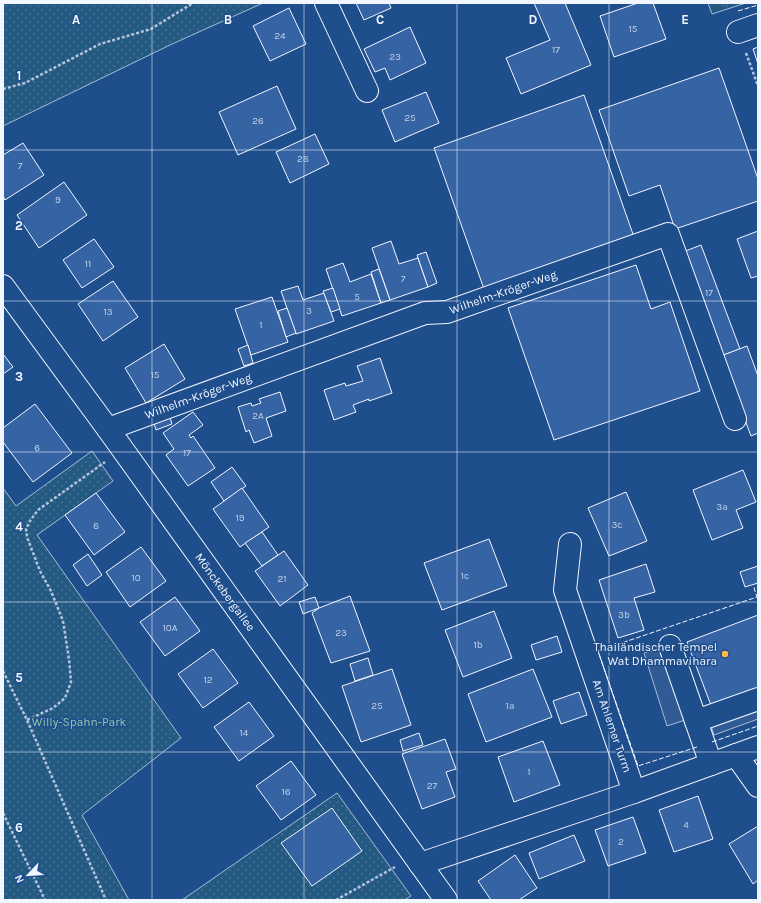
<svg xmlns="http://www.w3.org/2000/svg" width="761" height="903" font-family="Karla,sans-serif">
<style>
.grass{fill:url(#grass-tufts);stroke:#a8bbd7}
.park{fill:url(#park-dots);stroke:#a8bbd7}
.parking{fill:#305b95;stroke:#a8bbd7}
.building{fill:#3563a3;stroke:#f2f6ff}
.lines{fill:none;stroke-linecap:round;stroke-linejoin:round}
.minor-casing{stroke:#f2f6ff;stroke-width:24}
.path{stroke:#b3c4dc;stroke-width:2.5;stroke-dasharray:3 2;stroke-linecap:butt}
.minor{stroke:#1f4e8c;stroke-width:22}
.fence{stroke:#f2f6ff;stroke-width:1;stroke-dasharray:5 2;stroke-linecap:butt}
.grid{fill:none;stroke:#f2f6ff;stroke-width:1;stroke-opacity:0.55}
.poi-dot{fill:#ffb74d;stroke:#1f4e8c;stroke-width:1.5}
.labels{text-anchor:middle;stroke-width:3;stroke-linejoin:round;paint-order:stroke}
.number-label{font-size:10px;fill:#c3d1e8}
.street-label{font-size:12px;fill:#f2f6ff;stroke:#1f4e8c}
.poi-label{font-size:12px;fill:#f2f6ff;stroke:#1f4e8c;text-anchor:end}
.park-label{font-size:12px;fill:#97c8a6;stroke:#1f4e8c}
.grid-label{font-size:13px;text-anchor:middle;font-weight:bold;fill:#f2f6ff;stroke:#1f4e8c;stroke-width:3;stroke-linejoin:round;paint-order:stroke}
</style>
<defs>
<pattern id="grass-tufts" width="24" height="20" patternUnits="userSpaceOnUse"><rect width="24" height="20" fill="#245a82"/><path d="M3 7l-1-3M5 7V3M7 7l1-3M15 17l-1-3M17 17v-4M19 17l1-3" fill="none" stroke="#447295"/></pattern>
<pattern id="park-dots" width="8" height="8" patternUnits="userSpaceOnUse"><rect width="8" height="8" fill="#245a82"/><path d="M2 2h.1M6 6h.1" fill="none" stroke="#447295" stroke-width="1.8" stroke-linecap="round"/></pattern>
</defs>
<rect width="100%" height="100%" fill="#1f4e8c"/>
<polygon class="grass" points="708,3 746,3 712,14"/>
<g class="park">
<polygon points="3,3 263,3 170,45 3,126"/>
<polygon points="92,451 113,481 37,535 181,738 82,815 129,900 3,900 3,488 16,506"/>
<polygon points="337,793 411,896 404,900 182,900"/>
</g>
<g class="parking">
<polygon points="670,646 694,717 667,726 644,653"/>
<polygon points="758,699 758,719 714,735 708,717"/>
</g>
<g class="building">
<polygon points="356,3 389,3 391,8 364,20"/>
<polygon points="534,3 565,3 591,65 521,94 506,58 550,40"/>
<polygon points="638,3 653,3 666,39 614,57 600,16"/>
<polygon points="289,8 306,44 270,61 253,26"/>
<polygon points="410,27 426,63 390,80 385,68 375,72 364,49"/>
<polygon points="758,47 758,64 753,49"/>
<polygon points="719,68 758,179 758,201 675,229 660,185 629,196 599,110"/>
<polygon points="277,86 296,129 238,155 219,112"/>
<polygon points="426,92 439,123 395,142 382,110"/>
<polygon points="584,95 634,237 484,289 434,148"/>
<polygon points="315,134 329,164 290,183 276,152"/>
<polygon points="23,143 44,175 5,200 3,196 3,155"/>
<polygon points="64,182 87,215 39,248 17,215"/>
<polygon points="758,231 758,276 751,278 737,239"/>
<polygon points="94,239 114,267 82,288 63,260"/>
<polygon points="391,241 399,264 418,258 428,287 390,300 372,248"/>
<polygon points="701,245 740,349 721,356 683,252"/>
<polygon points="426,252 437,283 428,287 417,255"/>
<polygon points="343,263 350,282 371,274 381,303 342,316 326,269"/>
<polygon points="636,265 651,309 670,302 700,391 554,440 508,308"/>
<polygon points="379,269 390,300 381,303 371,272"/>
<polygon points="113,281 138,317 103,341 78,304"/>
<polygon points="298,286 303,300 324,293 334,321 296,334 281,291"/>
<polygon points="333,288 340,309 331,312 323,291"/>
<polygon points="272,297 288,342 251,355 235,309"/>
<polygon points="287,308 296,333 286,337 278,311"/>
<polygon points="164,344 185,379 146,403 125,368"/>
<polygon points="248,345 253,363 244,366 238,349"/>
<polygon points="747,346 758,376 758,433 751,436 721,356"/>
<polygon points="3,354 13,367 3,374"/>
<polygon points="380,358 392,393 369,401 369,399 353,405 356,412 334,420 324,390 345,383 346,386 363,381 357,366"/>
<polygon points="280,392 286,411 266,418 272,436 254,443 249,430 246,432 238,407 251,403 252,406 261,403 259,399"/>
<polygon points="35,404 72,453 33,482 3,442 3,428"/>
<polygon points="193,412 203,425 189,435 191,438 193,436 215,468 188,486 166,455 174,449 163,433"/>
<polygon points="169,414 172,424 156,430 153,419"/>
<polygon points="232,467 246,486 224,501 211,482"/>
<polygon points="743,470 756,502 736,510 743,528 712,540 693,490"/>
<polygon points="242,488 269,527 240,547 213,509"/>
<polygon points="626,492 647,541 609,556 588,508"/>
<polygon points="96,493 125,532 94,555 65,515"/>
<polygon points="262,532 278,555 262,566 245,543"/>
<polygon points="489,539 507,586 442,610 424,563"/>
<polygon points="141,547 166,581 130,607 106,572"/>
<polygon points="284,551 308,585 280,606 255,571"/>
<polygon points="88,554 102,575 87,586 73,565"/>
<polygon points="646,564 655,592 634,598 644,630 618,638 599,580"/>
<polygon points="758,566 758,583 745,587 740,572"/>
<polygon points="350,596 370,651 331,663 312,613 319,608"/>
<polygon points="175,597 200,631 165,656 140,622"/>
<polygon points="315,597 319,608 303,614 299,602"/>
<polygon points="494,611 512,658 463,677 445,630"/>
<polygon points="758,615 758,691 712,708 687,642"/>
<polygon points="557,636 562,652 536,660 531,645"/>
<polygon points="213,649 238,683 203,708 178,674"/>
<polygon points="368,658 373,675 355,681 350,664"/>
<polygon points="392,669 411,725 361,742 342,686"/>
<polygon points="533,669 552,717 486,742 468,694"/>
<polygon points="579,692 587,715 561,724 553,701"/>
<polygon points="249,702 274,736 239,761 214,727"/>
<polygon points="419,733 423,745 403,751 400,740"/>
<polygon points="445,739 456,769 446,772 455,797 422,809 402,754"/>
<polygon points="543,741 560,785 514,802 498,757"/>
<polygon points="291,761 316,795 281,820 256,786"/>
<polygon points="698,796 713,839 674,852 659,810"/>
<polygon points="332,808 362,851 312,886 281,843"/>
<polygon points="633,817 646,853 608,866 595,830"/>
<polygon points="758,826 758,880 753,884 729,844"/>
<polygon points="574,835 585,861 539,879 529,853"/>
<polygon points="515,855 537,888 519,900 491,900 478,881"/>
</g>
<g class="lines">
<defs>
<g id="minor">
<polyline points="326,3 367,91"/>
<polyline points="738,32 758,25"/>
<polyline points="3,286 108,429 446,900"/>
<polyline points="108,429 425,313 447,312 668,234 735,419"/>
<polyline points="570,544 565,590 634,792"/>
<polyline points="670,646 696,721"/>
<polyline points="736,755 758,786"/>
<polyline points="711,764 696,721 758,699"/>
<polyline points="420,864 634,792 758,747"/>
</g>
</defs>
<use href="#minor" class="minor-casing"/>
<g class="path">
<polyline points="746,53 758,86"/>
<polyline points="3,89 25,83 100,44 151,29 193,3"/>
<polyline points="3,671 27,720 106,900"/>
<polyline points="27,720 53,708 65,698 71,682 69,659 63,621 51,591 40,571 27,537 26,529 30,521 38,510 105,462"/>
<polyline points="3,813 45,900"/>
<polyline points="336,900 395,867"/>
</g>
<use href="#minor" class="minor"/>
<g class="fence">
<polyline points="738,11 758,5"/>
<polyline points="758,452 758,454"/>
<polyline points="712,742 758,726"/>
<polyline points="697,747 638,766 598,651 757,597 754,588 758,587"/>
</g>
</g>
<path class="grid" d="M152,3V900M304,3V900M457,3V900M609,3V900M3,150H758M3,301H758M3,452H758M3,602H758M3,752H758"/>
<circle class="poi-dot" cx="725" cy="654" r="4"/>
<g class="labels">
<g class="number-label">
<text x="633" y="32">15</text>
<text x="280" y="39">24</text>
<text x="556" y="53">17</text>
<text x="395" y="60">23</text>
<text x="410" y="121">25</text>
<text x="258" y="124">26</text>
<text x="303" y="162">28</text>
<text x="20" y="169">7</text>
<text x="58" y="203">9</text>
<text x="88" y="267">11</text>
<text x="403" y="282">7</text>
<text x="709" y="296">17</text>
<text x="357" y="300">5</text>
<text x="309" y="314">3</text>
<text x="108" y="315">13</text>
<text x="261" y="328">1</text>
<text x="155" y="378">15</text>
<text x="258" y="419">2A</text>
<text x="37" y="451">6</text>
<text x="187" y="456">17</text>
<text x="722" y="510">3a</text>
<text x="240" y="521">19</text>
<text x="617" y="528">3c</text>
<text x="96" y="529">8</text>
<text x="465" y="579">1c</text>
<text x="136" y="581">10</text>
<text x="282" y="582">21</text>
<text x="624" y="618">3b</text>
<text x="170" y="631">10A</text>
<text x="341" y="636">23</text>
<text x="478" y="648">1b</text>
<text x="208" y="683">12</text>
<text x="377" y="709">25</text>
<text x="510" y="709">1a</text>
<text x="244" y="736">14</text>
<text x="529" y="775">1</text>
<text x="432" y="789">27</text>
<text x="286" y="795">16</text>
<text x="686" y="828">4</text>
<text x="621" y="845">2</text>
</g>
<g class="street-label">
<text transform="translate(503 292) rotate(-19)" y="4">Wilhelm-Kröger-Weg</text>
<text transform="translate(198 396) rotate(-20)" y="4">Wilhelm-Kröger-Weg</text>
<text transform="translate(225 592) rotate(54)" y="4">Mönckebergallee</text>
<text transform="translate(612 726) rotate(71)" y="4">Am Ahlemer Turm</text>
</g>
<g class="poi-label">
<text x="717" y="651">Thailändischer Tempel<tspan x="717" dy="14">Wat Dhammavihara</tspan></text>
</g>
<g class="park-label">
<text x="79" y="726">Willy-Spahn-Park</text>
</g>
</g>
<g class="grid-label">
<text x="76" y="24">A</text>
<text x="228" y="24">B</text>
<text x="380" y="24">C</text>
<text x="533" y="24">D</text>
<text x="685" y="24">E</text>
<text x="19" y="80">1</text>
<text x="19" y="230">2</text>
<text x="19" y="381">3</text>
<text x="19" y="531">4</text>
<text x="19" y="682">5</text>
<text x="19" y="832">6</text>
</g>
<rect width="761" height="903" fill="none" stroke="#f2f6ff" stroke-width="8"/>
<g transform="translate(28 875) rotate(245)" stroke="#1f4e8c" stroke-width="3" paint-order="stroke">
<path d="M0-3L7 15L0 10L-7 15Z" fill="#f2f6ff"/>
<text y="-6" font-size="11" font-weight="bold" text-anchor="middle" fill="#f2f6ff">N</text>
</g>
</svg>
